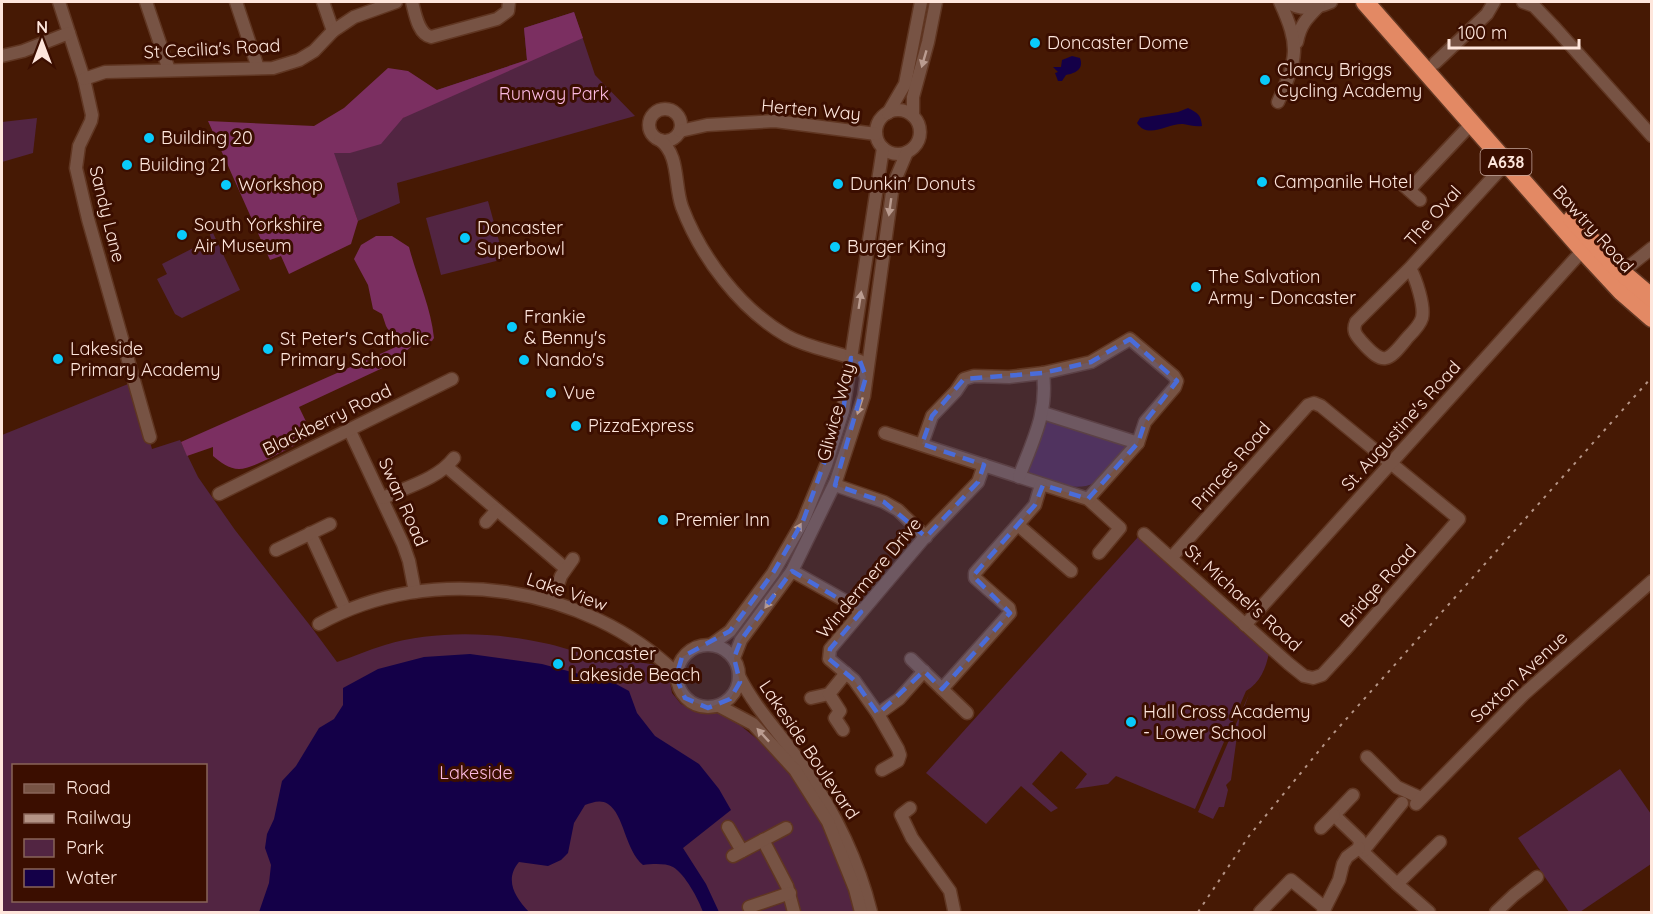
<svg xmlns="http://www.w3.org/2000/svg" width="1653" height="914" font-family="Quicksand,sans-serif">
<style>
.green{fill:#522542;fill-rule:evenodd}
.forest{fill:#7b2f61}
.water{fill:#140048}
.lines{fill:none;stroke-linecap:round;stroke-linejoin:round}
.minor-casing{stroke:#603622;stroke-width:15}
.highway-casing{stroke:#603622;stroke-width:21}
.minor{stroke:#775344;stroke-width:12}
.highway{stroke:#e38964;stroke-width:18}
.rail{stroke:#b59486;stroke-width:2;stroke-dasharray:3 6;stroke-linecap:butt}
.oneway{fill:#ba9c90}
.marked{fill:#4a6cd9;fill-opacity:0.2;stroke:#4a6cd9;stroke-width:4.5;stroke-dasharray:12 8;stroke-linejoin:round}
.poi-dot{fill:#09cafa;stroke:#3b0e00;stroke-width:2}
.labels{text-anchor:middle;stroke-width:6;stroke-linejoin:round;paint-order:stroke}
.shield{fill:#3b0e00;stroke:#c4a59a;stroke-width:1.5}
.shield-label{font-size:16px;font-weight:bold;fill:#fee6dc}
.poi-label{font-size:18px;fill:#fee6dc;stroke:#3b0e00;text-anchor:start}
.street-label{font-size:18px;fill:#fee6dc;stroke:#3b0e00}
.park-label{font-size:18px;fill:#fbb9e0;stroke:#3b0e00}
</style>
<rect width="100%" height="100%" fill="#461904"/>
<g class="green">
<polygon points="574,12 595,75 635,116 397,183 400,203 358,221 333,153 403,118 437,90 527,60 524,28"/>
<polygon points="37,118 33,153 2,162 2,122"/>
<polygon points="488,201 504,259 441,275 426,218"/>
<polygon points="213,233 240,290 182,318 175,314 157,279 167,274 162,264 211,239 210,234"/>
<path d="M133,382L152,449L180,440L198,477L235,530L312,628L337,662C353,657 368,650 385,645C436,630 496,632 549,644C565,648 581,654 598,657C619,662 641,661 661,666L670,682L672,693L681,704L695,710L724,712L795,770L828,822L861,912H2V435ZM14,766H206V900H14Z"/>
<path d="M1048,420L1129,443C1120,454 1105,477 1094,483C1075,493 1049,481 1030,474L1028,469Z"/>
<path d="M1138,537L1269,653C1266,668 1260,683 1246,691L1195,809L1116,776L1108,784L1075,789L1087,774L1061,751L1032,784L1058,808L1051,812L1021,786L986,824L926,773Z"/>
<polygon points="1249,694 1239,721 1231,780 1226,785 1228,790 1224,807 1219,807 1213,819 1198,812"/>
<polygon points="1620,769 1651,814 1651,864 1580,912 1569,912 1518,838"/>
</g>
<g class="forest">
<polygon points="574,12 583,38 403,118 381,144 350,153 334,153 358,221 351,244 289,274 281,256 270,260 208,121 314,126 344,108 388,68 408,71 437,90 527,60 524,28"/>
<path d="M376,236H392L409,247C417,278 431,307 434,338L432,341L411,347L389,365L299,407L313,436C295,444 257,468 239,469C229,469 220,462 213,456V447L187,456L181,442L398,346L386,326L382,314L373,309L368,285L354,259L361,245Z"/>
</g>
<g class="water">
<path d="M1072,56L1080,58C1084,69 1076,73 1066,75L1062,81H1058L1055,73L1058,72L1053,67H1061L1062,60Z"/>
<path d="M1188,108C1198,113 1201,115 1202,126C1195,127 1190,125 1183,124C1168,123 1148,140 1137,123L1140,118L1178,112Z"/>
<path d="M470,654L542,664L616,684L629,691L637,713L655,736L699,764L719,789L731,810L683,848L706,884L719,912H703C699,900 685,874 673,867C665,863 652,864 643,865C625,850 624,814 608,804C600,799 592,803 585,805L574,823L568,853L561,860L548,866L519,862C504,880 515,897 529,912H259L269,883L271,865L265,848L267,834L274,819L282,781L296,766L319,728L334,719L343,705V688L378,669L424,657Z"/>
</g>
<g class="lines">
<defs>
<g id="minor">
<polyline points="59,2 84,79 92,115 91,121 79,146 76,168 88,219 150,437"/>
<polyline points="146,2 169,70"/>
<polyline points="236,2 258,68"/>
<polyline points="323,2 333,31"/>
<path d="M412,2C415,13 418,34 431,37L497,19L508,11L509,2"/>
<path d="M1288,2C1301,12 1317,8 1331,2"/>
<polyline points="1523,2 1534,6 1556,29 1652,136"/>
<path d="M1297,42C1300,25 1307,18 1319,6"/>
<polyline points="2,56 23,51 69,33"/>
<polyline points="1435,63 1487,14 1494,2"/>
<polyline points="84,79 105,72 273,68 299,60 314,51 333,31 354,17 396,2"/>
<path d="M1278,102C1298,57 1300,46 1280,2"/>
<circle cx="665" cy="125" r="16"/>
<circle cx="898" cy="132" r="22"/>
<polyline points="888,113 905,84 921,2"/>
<polyline points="913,116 913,97 928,42 936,2"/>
<polyline points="680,131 707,125 775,121 876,134"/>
<path d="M660,140C680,155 674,185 682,207C701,257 740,309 787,336C810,349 836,351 860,361L866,376"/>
<polyline points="1401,183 1420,200"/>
<polyline points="1409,190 1472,123"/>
<path d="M1410,268C1416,279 1425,306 1422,318C1420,325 1413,332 1408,337C1389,360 1385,368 1362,342C1356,335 1352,331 1356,322L1410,268L1506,163"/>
<polyline points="1618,269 1632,264 1652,248"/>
<polyline points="1043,413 1138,443"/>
<polyline points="349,429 403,544 409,561 415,592"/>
<polyline points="885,433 1088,499 1120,528 1099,553"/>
<polyline points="922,444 932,416 956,391 964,379 974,376 1009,377 1043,373 1091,362 1130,339 1174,376 1177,381 1175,387 1145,422 1138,443 1088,499"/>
<polyline points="447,467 565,568"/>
<path d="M1019,477C1033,440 1048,413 1043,373"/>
<polyline points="835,485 884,502 898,510 926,537"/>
<polyline points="219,494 452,379"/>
<path d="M383,498C407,487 438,479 454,458"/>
<polyline points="486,522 497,510"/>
<polyline points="1018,525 1071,571"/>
<polyline points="310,533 345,609"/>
<polyline points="1144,534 1289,664 1304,676 1313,678 1322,675 1345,650 1459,519 1321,406 1314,403 1308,405 1171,558"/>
<polyline points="276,550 330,524"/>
<polyline points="792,571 849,603 861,612"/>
<polyline points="552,602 561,576 573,559"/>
<path d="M319,624C432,561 585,585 677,674"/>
<polyline points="1245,625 1583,250"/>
<polyline points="712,644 730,631 773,573 803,521 826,465 843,411 883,148"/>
<circle cx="708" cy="676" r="31"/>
<polyline points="734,658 741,640 792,571 836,481 864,396 893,185 907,152"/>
<polyline points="911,659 942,689 1010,613 1009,608 975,578 975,573 1035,505 1041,485"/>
<path d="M739,676C754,706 776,729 795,755C830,803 857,855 871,912"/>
<polyline points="942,689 967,713"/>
<polyline points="811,698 829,694"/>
<polyline points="719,706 753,724 795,770 828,822 855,889 861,912"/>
<polyline points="878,714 899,699 924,671"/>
<polyline points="843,730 835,718 840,711 829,694 846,673"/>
<polyline points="1367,757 1397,787 1421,798"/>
<polyline points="882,770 898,761 900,755 898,749 878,714 854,680 829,659 830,649 924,538 978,482 984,465"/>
<polyline points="1353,795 1334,815 1360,840 1359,848 1397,884 1440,842"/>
<polyline points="1416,804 1523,695 1652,581"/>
<polyline points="910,808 901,815 912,838 950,891 954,910"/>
<polyline points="728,827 742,851"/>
<polyline points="1321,828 1334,815"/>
<polyline points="763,840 787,886 794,912"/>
<polyline points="1363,851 1402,803"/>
<polyline points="733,856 786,828"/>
<polyline points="1397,884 1429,912"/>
<polyline points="749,907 790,893"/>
<polyline points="1260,912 1291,880 1325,908"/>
<polyline points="1323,912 1339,880 1343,864 1347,857 1359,848"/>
<polyline points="1496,912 1514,895 1537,877"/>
</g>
<g id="highway">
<polyline points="1365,2 1583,250 1621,291 1652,318"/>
<polyline points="1572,219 1618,269 1652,298"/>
</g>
</defs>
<use href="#minor" class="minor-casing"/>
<use href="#highway" class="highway-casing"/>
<use href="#minor" class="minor"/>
<use href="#highway" class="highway"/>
<polyline class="rail" points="1198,912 1249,836 1332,735 1652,377"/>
</g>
<defs><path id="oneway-solid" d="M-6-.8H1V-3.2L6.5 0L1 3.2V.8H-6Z" transform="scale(1.5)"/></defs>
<g class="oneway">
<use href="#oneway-solid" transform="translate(924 59) rotate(106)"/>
<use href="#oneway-solid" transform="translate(890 207) rotate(98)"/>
<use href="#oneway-solid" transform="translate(860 300) rotate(-81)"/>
<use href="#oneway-solid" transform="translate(860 406) rotate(108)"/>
<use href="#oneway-solid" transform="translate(797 531) rotate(-61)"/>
<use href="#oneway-solid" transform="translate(770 601) rotate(126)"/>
<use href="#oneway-solid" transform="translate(763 735) rotate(-133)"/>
</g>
<path class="marked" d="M1130,339L1177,381L1145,422L1138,443L1088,499L1043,485L1035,505L973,576L1010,613L942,689L924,671L878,714L854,680L829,659L830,649L861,612L792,571L741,640L734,658L740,682L730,699L708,708L685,698L676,677L682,657L730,631L773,573L803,521L843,411L851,358L860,361L866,377L835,485L884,502L926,537L978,482L984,465L922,444L932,416L964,379L1043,373L1091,362Z"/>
<g class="poi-dot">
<circle cx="1035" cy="43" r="6"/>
<circle cx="1265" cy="80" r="6"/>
<circle cx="149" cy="138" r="6"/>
<circle cx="127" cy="165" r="6"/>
<circle cx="1262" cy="182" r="6"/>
<circle cx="838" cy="184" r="6"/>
<circle cx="226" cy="185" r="6"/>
<circle cx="182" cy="235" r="6"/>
<circle cx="465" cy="238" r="6"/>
<circle cx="835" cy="247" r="6"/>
<circle cx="1196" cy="287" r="6"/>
<circle cx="512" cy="327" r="6"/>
<circle cx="268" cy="349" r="6"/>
<circle cx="58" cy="359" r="6"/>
<circle cx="524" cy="360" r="6"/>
<circle cx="551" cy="393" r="6"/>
<circle cx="576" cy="426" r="6"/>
<circle cx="663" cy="520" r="6"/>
<circle cx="558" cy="664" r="6"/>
<circle cx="1131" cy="722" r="6"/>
</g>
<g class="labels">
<rect class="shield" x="1480.5" y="149" width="51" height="26" rx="4.5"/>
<g class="shield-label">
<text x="1506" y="168">A638</text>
</g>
<g class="poi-label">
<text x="1047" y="49">Doncaster Dome</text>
<text x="1277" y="76">Clancy Briggs<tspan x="1277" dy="21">Cycling Academy</tspan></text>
<text x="161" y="144">Building 20</text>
<text x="139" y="171">Building 21</text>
<text x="1274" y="188">Campanile Hotel</text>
<text x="850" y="190">Dunkin' Donuts</text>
<text x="238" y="191">Workshop</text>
<text x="194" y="231">South Yorkshire<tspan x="194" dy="21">Air Museum</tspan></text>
<text x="477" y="234">Doncaster<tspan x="477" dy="21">Superbowl</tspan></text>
<text x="847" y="253">Burger King</text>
<text x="1208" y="283">The Salvation<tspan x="1208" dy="21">Army - Doncaster</tspan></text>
<text x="524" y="323">Frankie<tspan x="524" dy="21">&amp; Benny's</tspan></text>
<text x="280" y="345">St Peter's Catholic<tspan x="280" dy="21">Primary School</tspan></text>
<text x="70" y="355">Lakeside<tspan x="70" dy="21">Primary Academy</tspan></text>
<text x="536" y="366">Nando's</text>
<text x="563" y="399">Vue</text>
<text x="588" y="432">PizzaExpress</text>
<text x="675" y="526">Premier Inn</text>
<text x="570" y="660">Doncaster<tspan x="570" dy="21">Lakeside Beach</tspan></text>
<text x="1143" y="718">Hall Cross Academy<tspan x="1143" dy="21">- Lower School</tspan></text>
</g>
<g class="street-label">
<text transform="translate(212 49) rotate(-3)" y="6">St Cecilia's Road</text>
<text transform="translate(811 110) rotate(5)" y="6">Herten Way</text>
<text transform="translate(107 214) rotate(76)" y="6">Sandy Lane</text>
<text transform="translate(1433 216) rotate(-48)" y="6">The Oval</text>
<text transform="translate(1593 229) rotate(48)" y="6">Bawtry Road</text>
<text transform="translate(836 412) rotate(-75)" y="6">Gliwice Way</text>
<text transform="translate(327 420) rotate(-26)" y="6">Blackberry Road</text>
<text transform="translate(1401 426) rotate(-48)" y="6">St. Augustine's Road</text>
<text transform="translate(1231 466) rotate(-49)" y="6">Princes Road</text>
<text transform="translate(403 502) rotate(66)" y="6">Swan Road</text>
<text transform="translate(869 578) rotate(-50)" y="6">Windermere Drive</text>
<text transform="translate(1378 586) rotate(-48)" y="6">Bridge Road</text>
<text transform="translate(567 592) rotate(19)" y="6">Lake View</text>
<text transform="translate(1243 598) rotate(42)" y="6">St. Michael's Road</text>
<text transform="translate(1519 677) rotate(-43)" y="6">Saxton Avenue</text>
<text transform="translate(809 750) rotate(56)" y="6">Lakeside Boulevard</text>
</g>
<g class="park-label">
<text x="554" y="100">Runway Park</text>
<text x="476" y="779">Lakeside</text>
</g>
</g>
<rect width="1653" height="914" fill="none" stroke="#fee6dc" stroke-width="6"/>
<rect x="12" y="764" width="195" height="138" fill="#3b0e00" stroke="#896458" stroke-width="1.5"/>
<rect x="24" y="784" width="30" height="9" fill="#775344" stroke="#896458" stroke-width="1.5"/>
<text x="66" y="794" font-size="18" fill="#fee6dc">Road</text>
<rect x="24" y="814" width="30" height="9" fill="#b59486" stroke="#896458" stroke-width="1.5"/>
<text x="66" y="824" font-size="18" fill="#fee6dc">Railway</text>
<rect x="24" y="839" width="30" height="18" fill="#522542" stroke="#896458" stroke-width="1.5"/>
<text x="66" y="854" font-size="18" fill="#fee6dc">Park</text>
<rect x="24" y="869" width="30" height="18" fill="#140048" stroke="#896458" stroke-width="1.5"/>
<text x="66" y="884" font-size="18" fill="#fee6dc">Water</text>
<g transform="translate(42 42)" stroke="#3b0e00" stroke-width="4.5" paint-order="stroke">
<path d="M0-4.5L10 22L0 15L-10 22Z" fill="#fee6dc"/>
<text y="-9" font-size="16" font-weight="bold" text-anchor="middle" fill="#fee6dc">N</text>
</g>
<path d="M1449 39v9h130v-9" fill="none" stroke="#fee6dc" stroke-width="3"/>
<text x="1458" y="39" font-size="18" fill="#fee6dc" stroke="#3b0e00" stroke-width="4.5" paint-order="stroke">100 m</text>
</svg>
